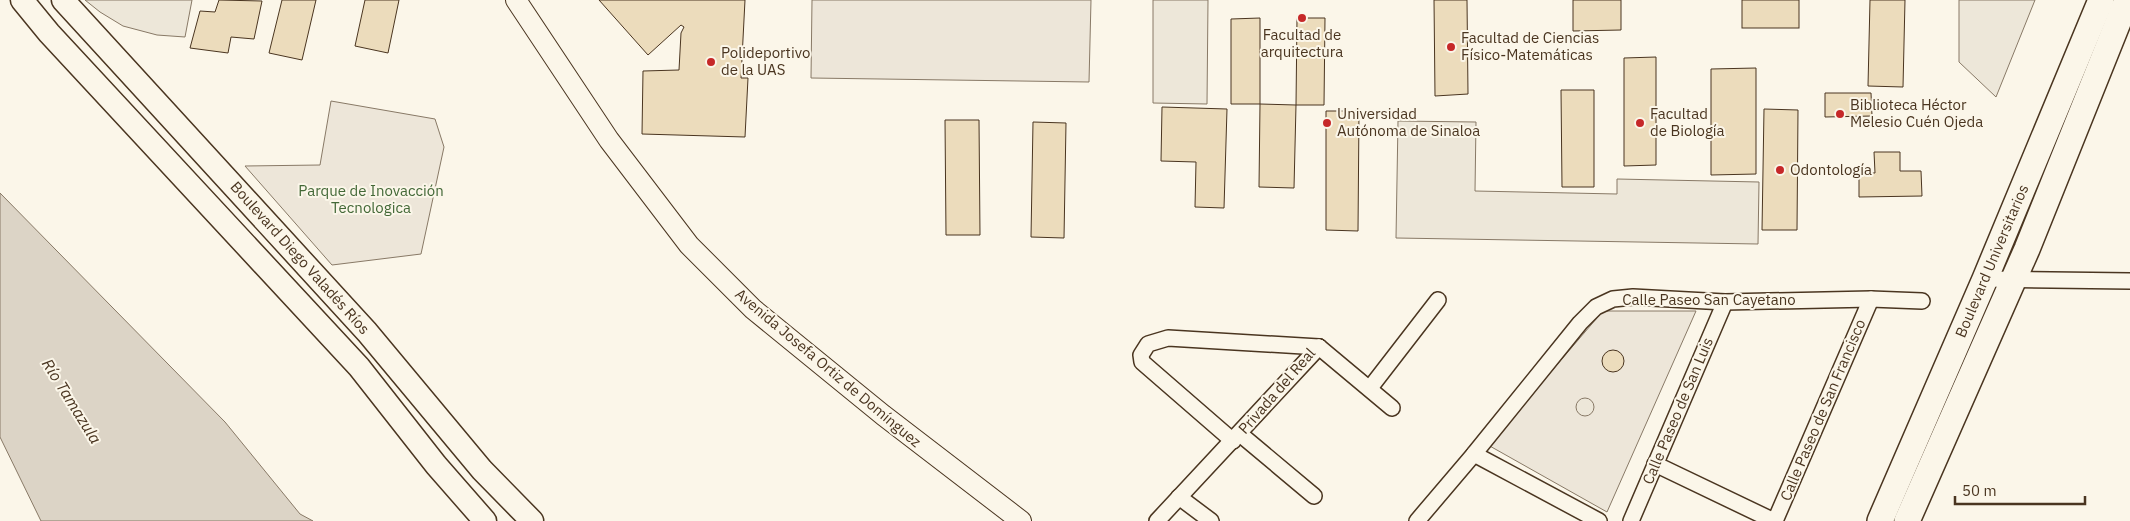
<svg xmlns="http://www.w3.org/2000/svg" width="2130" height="521" font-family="'IBM Plex Sans',sans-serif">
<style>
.green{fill:#ede6d9;stroke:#887966}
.parking{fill:#ede7d9;stroke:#887966}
.water{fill:#dcd4c6;stroke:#887966}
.building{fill:#ecdcbc;stroke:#4a3520}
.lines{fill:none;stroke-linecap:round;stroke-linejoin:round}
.minor-casing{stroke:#4a3520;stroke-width:18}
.tertiary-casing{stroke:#4a3520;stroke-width:22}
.secondary-casing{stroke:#4a3520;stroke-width:25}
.primary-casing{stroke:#4a3520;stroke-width:28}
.minor{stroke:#fbf6e9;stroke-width:15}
.tertiary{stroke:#fbf6e9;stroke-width:20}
.secondary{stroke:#fbf6e9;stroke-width:22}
.primary{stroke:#fbf6e9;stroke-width:25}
.poi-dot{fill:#c62828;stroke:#fbf6e9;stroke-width:2}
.labels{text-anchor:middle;stroke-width:4;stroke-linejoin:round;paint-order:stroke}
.poi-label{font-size:15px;fill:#4a3520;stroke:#fbf6e9;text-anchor:start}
.park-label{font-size:15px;fill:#436837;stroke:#fbf6e9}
.street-label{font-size:15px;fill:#4a3520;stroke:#fbf6e9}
.water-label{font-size:16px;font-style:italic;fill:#4a3520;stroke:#fbf6e9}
</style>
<rect width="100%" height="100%" fill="#fbf6e9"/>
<g class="green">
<polygon points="812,0 1091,0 1089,82 811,78"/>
<polygon points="331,101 435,119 444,147 421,254 332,265 245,166 320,165"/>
<polygon points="1603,311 1696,311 1607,512 1488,445"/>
</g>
<g class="parking">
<polygon points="85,0 192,0 185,37 157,35 123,26 100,12"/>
<polygon points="1153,0 1208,0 1207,104 1153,103"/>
<polygon points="1959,0 2035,0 1996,97 1959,62"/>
<polygon points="1398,121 1476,122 1475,191 1617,194 1617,179 1759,182 1758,244 1396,238"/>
<circle cx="1585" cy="407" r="9"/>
</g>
<polygon class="water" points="0,193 225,422 300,514 313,521 41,521 0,437"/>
<g class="building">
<polygon points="219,0 262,1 254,39 231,37 228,53 190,48 200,11 215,12"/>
<polygon points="282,0 316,0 302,60 269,53"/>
<polygon points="365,0 399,0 388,53 355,46"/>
<polygon points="599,0 745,0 741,78 748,78 745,137 642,134 643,71 679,70 681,33 684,27 681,25 648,55"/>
<polygon points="1434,0 1467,0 1468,94 1435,96"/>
<polygon points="1573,0 1621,0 1621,30 1573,31"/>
<rect x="1742" y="0" width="57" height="28"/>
<polygon points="1870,0 1905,0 1903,87 1868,86"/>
<polygon points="1260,18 1260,104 1231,104 1231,19"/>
<polygon points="1297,18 1325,18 1324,105 1296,105"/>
<polygon points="1656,57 1656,165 1624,166 1624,58"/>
<polygon points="1756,68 1756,174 1711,175 1711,69"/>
<polygon points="1561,90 1594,90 1594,187 1562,187"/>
<polygon points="1825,93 1871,93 1872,116 1825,117"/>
<polygon points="1260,104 1296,105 1294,188 1259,187"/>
<polygon points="1162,107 1227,109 1224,208 1195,207 1196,162 1161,161"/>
<polygon points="1764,109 1798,110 1797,230 1762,230"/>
<polygon points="1326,111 1359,111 1358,231 1326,230"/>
<polygon points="945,120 979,120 980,235 946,235"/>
<polygon points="1033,122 1066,123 1064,238 1031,237"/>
<polygon points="1874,152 1900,152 1900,171 1921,171 1922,196 1859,197 1859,173 1875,173"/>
<circle cx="1613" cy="361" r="11"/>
</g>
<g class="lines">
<defs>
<g id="minor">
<polyline points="1985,279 2130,281"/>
<polyline points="1319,347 1392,408"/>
<polyline points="1370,388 1438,300"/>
<polyline points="1240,434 1314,496"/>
<polyline points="1233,441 1142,362 1141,355 1148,344 1168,338 1319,347"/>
<polyline points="1474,454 1599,521"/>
<polyline points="1655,464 1774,521"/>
<polyline points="1179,497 1211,521"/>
<polyline points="1157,521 1319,347"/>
<polyline points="1417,521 1474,454 1580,323 1596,307 1613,299 1633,297 1725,302 1871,299 1922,301"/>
<polyline points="1631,521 1725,302"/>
<polyline points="1775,521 1871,299"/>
</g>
<polyline id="tertiary" points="516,0 609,140 689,245 753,309 883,415 1021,521"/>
<g id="secondary">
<polyline points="22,0 49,33 359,367 436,465 485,521"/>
<polyline points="63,0 367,332 482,470 532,521"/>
</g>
<g id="primary">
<polyline points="1880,521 1985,279 2101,0"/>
<polyline points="1907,521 2027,249 2127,0"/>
</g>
</defs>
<use href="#minor" class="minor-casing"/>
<use href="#tertiary" class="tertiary-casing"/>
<use href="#secondary" class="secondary-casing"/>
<use href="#primary" class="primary-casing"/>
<use href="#minor" class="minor"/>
<use href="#tertiary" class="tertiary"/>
<use href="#secondary" class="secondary"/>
<use href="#primary" class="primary"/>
</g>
<g class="poi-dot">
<circle cx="1302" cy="18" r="5"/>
<circle cx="1451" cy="47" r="5"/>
<circle cx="711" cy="62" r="5"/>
<circle cx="1840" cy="114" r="5"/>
<circle cx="1327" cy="123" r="5"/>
<circle cx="1640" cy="123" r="5"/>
<circle cx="1780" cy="170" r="5"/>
</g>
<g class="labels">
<g class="poi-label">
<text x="1302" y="40" text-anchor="middle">Facultad de<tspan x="1302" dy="17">arquitectura</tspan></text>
<text x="1461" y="43">Facultad de Ciencias<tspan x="1461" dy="17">Físico-Matemáticas</tspan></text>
<text x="721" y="58">Polideportivo<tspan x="721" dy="17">de la UAS</tspan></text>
<text x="1850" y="110">Biblioteca Héctor<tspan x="1850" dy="17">Melesio Cuén Ojeda</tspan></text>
<text x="1337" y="119">Universidad<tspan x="1337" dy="17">Autónoma de Sinaloa</tspan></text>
<text x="1650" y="119">Facultad<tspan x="1650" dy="17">de Biología</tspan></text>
<text x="1790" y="175">Odontología</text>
</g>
<g class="park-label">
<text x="371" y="196">Parque de Inovacción<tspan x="371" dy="17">Tecnologica</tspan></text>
</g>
<g class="street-label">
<text transform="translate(300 258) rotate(48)" y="5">Boulevard Diego Valadés Ríos</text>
<text transform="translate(1992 261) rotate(-67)" y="5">Boulevard Universitarios</text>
<text x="1709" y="305">Calle Paseo San Cayetano</text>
<text transform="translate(828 368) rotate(40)" y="5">Avenida Josefa Ortiz de Domínguez</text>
<text transform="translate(1277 391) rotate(-49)" y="5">Privada del Real</text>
<text transform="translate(1823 410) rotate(-67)" y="5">Calle Paseo de San Francisco</text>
<text transform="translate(1678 411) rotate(-67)" y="5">Calle Paseo de San Luis</text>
</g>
<g class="water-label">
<text transform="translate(72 401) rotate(58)" y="6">Río Tamazula</text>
</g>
</g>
<path d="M1955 496v8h130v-8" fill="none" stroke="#4a3520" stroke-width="2.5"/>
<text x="1962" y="496" font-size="15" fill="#4a3520" stroke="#fbf6e9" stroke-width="4" paint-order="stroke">50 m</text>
</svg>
